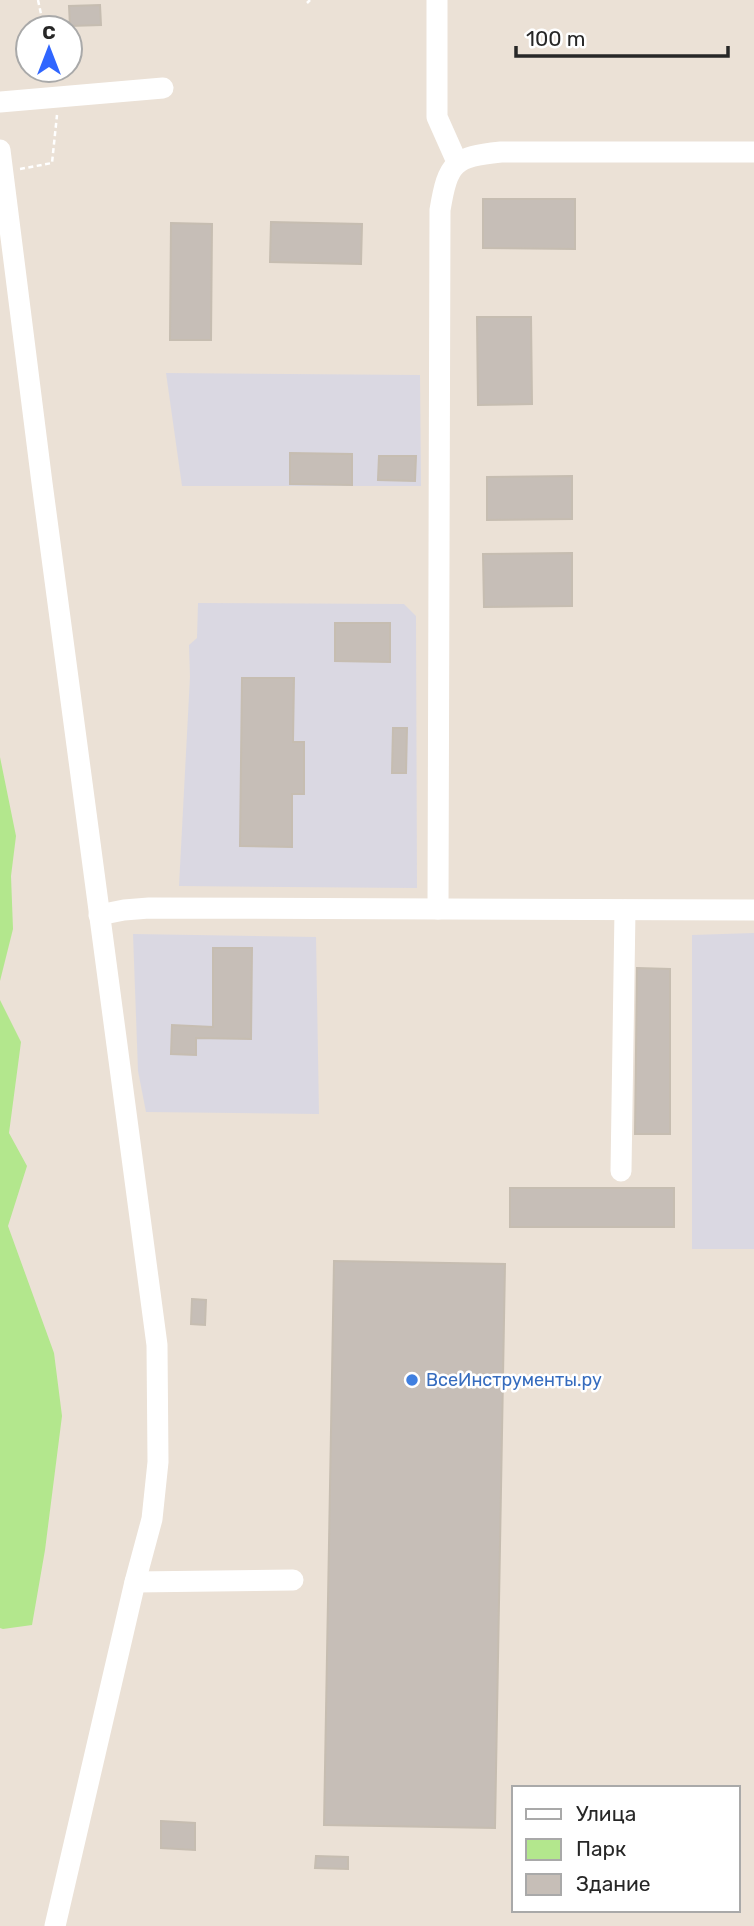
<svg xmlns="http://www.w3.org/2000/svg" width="754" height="1926" font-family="Rubik,sans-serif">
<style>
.industrial{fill:#dad8e2}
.green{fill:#b3e78d}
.building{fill:#c6beb7;stroke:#c6bdb1;stroke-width:2}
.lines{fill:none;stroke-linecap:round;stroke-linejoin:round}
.path{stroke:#fff;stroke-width:2.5;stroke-dasharray:5 3.5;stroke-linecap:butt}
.minor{stroke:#fff;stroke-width:21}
.shop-dot{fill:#3f7fe0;stroke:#fff;stroke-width:2.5}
.labels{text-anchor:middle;stroke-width:5;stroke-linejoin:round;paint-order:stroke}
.shop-label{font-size:18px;fill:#366cbe;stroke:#fff;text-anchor:start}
</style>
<rect width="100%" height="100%" fill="#ebe1d6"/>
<g class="industrial">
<polygon points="166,373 420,375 421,486 182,486"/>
<polygon points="198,603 404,604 416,616 417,888 179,886 190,677 189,645 197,638"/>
<polygon points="754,933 754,1249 692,1249 692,935"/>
<polygon points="133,934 316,937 319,1114 146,1112 138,1071"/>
</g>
<g class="green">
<polygon points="0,757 16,836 11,876 13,929 0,981"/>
<polygon points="0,1000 21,1042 9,1133 27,1166 8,1226 54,1353 62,1416 45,1550 32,1625 3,1629 0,1628"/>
</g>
<g class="building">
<polygon points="100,5 101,25 70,26 69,6"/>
<polygon points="483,199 575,199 575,249 483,248"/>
<polygon points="271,222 362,224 361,264 270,262"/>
<polygon points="171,223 212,224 211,340 170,340"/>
<polygon points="477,317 531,317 532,404 478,405"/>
<polygon points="290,453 352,454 352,485 290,484"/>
<polygon points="379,456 416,456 415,481 378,480"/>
<polygon points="572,476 572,519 487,520 487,477"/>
<polygon points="572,553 572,606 484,607 483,554"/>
<polygon points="335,623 390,623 390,662 335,661"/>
<polygon points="242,678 294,678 293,742 304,742 304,794 292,794 292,847 240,846"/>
<polygon points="393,728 407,728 406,773 392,773"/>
<polygon points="213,948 252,948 251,1039 196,1038 196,1055 171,1054 172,1025 213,1027"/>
<polygon points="637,968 670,969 670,1134 635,1134"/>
<rect x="510" y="1188" width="164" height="39"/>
<polygon points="334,1261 505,1264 495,1828 324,1825"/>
<polygon points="192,1299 206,1300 205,1325 191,1324"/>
<polygon points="161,1821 195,1823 195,1850 161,1848"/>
<polygon points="316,1856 348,1857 348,1869 315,1868"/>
</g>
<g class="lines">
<g class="path">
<polyline points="38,0 44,28"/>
<polyline points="307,3 310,0"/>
<polyline points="52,70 54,80"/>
<polyline points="20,169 52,163 57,115"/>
</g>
<g class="minor">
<polyline points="437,0 437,117 457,162"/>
<polyline points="0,102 163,88"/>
<polyline points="0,150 42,483 157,1345 158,1462 152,1519 135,1582 55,1926"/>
<path d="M438,909L440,210C448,162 454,157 501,152H754"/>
<polyline points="99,915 124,910 149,908 754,910"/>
<polyline points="621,1171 625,910"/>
<polyline points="135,1582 293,1580"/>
</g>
</g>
<circle class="shop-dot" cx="412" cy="1380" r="7"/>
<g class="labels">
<g class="shop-label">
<text x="426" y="1386">ВсеИнструменты.ру</text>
</g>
</g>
<rect x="512" y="1786" width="228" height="126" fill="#ffffff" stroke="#a9a9a9" stroke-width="2"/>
<rect x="526" y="1809" width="35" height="10" fill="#ffffff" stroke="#a9a9a9" stroke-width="2"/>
<text x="576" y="1821" font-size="21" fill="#272727">Улица</text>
<rect x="526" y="1839" width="35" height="21" fill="#b3e78d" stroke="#a9a9a9" stroke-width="2"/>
<text x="576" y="1856" font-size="21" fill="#272727">Парк</text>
<rect x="526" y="1874" width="35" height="21" fill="#c6beb7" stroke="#a9a9a9" stroke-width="2"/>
<text x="576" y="1891" font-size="21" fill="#272727">Здание</text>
<g transform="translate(49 49)"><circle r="33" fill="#ffffff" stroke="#a9a9a9" stroke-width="2"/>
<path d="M0-5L12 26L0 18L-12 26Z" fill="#3066ff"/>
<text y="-10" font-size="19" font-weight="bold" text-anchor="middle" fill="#272727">С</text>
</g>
<path d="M516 46v10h212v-10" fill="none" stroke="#272727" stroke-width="3.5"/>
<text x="526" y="46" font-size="21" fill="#272727" stroke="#ffffff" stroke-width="5" paint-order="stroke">100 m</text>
</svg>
